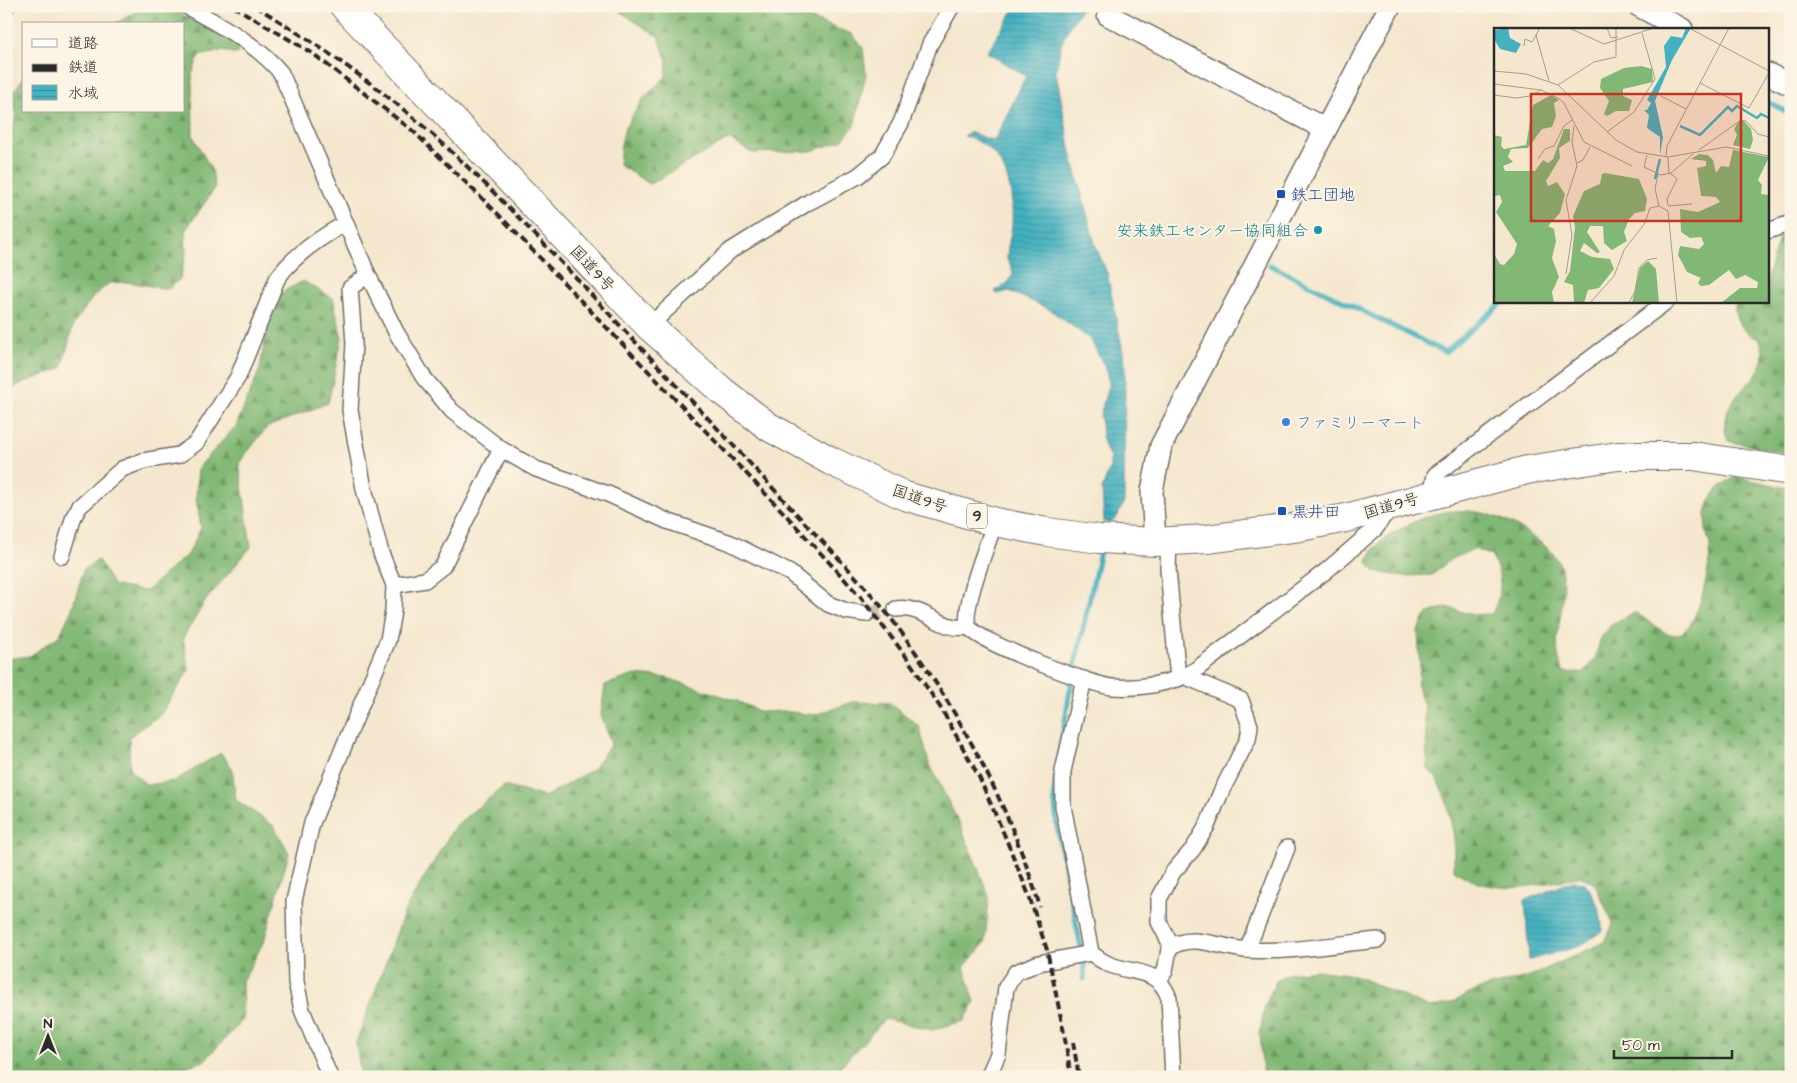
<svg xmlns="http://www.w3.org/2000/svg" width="1797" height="1083" font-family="'Architects Daughter','Klee One',sans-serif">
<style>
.forest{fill:url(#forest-firs);stroke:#567250}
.water{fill:url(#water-rules);stroke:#376e76}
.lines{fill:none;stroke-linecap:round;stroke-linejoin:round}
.stream{stroke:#43b1c0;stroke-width:5}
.street-tunnel{stroke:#cdc1ad;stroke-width:15;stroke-dasharray:15 8;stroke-linecap:butt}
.street-casing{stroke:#726d64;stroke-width:18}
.secondary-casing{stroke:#726d64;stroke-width:24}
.highway-casing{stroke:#726d64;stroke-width:30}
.street{stroke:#fff;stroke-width:15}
.secondary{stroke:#fff;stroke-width:21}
.highway{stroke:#fff;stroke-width:28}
.rail{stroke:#2b2b2b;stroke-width:4;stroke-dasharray:8 4;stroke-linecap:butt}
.transit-dot{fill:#1a4fb4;stroke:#fcf5e5;stroke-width:2}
.culture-dot{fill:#0f9aa8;stroke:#fcf5e5;stroke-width:2}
.shop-dot{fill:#3f7fe0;stroke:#fcf5e5;stroke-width:2}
.labels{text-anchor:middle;stroke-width:4;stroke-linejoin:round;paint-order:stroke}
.shield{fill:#fcf5e5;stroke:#6a6863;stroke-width:1}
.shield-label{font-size:15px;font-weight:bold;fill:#2b2b2b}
.transit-label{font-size:16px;fill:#164399;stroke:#fcf5e5;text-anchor:start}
.culture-label{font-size:16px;fill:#0d838f;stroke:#fcf5e5;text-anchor:end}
.street-label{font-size:16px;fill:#2b2b2b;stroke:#fcf5e5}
.shop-label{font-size:16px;fill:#366cbe;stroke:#fcf5e5;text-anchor:start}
.inset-river{fill:none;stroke:#43b1c0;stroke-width:2.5}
.inset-road{fill:none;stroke:#a49c8d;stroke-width:1}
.view{fill:#c8321e;fill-opacity:0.15;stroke:#c8321e;stroke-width:2.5}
.inset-edge{fill:none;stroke:#2b2b2b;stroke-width:2.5}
</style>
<defs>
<pattern id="forest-firs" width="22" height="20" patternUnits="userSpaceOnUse" patternTransform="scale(1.25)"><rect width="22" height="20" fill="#81b875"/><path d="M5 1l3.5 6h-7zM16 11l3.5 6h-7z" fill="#6a9660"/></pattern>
<pattern id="water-rules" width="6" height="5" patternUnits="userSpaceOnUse" patternTransform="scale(1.25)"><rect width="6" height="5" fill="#43b1c0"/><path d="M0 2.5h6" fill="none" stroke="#38909c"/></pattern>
</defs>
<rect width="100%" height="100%" fill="#fcf5e5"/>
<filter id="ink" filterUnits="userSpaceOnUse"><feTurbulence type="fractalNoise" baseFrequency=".02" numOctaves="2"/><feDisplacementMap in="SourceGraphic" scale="10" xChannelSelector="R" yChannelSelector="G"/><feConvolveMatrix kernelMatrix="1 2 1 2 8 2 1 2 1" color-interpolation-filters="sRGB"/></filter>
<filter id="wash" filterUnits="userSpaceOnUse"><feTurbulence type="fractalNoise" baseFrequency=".0096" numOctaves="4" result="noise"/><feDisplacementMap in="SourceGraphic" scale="20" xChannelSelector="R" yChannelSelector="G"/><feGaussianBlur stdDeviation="1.12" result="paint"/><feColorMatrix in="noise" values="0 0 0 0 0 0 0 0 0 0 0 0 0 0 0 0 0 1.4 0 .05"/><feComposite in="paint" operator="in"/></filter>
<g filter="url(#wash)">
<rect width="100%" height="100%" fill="#f5e7ce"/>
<g class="forest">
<polygon points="167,6 238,45 237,54 222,51 199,56 192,74 193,136 212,171 215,188 185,231 186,253 180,279 168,289 129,282 109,283 93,297 73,325 62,368 17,385 6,399 6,153 16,114 13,92 24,77 24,111 184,111 184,24 114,24 142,9"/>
<polygon points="621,6 787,6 790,11 852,34 863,48 866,74 854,126 841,141 811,151 752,153 729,139 650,184 619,165 621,144 625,128 644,98 666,76 667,62 659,37 621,12"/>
<path d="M1791,230V454L1728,441C1709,391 1777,387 1760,339C1744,335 1731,319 1736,301H1768V274L1781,232Z"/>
<polygon points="303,281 333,298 342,338 328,403 267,427 239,463 251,547 206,600 183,638 189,670 161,714 129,737 130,770 147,785 174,781 221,753 232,768 236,800 274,826 289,853 264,941 242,982 243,1020 204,1061 169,1072 167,1077 6,1077 6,659 30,656 60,635 72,609 84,569 98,560 114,586 146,591 189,553 201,528 196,498 198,468 236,426 260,369 267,326 277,295"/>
<path d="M1737,477L1791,489V1077H1263L1260,1032L1265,1006L1276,981L1289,973L1317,970L1354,975L1430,1008L1451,1003L1479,989L1530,976L1605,942L1613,924L1595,884L1581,876C1538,885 1494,899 1454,870V837L1447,802L1437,779L1428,769L1424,706L1417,686L1420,669L1418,631L1427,614L1446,607L1473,615L1492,614C1503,591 1503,577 1491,555L1474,549L1451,559L1432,575L1404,576L1375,572L1367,561C1373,546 1386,537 1399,530C1444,502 1488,505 1530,535C1540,542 1552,550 1558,561C1561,565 1561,571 1562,575C1568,607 1547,644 1564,672L1583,673L1595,659L1601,638L1612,624L1629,615L1636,613L1669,635C1674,635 1680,635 1684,631C1700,618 1709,572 1710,551C1711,543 1707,537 1706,529C1703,505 1715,485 1737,477Z"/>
<polygon points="635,675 667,678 737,701 761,712 783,711 814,715 853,702 890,703 919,726 929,763 961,827 989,896 985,943 964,967 975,1002 964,1021 932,1030 885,1019 837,1070 835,1077 361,1077 356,1043 406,908 455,826 504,786 545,797 593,769 611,744 601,714 605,685"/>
</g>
<g class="water">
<path d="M1016,6H1083L1067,31L1061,45L1056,72L1071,153L1095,244L1107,273L1125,362L1124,503L1117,517L1111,523L1104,522L1102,489L1110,467V457L1103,444L1100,416L1109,382L1105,368L1091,340L1060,317L1047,308L1009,291L997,294L995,291L1007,284L1013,274C1013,267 1007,263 1007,257C1007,246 1011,236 1012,226C1014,188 1006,147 964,136L969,132L994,141L1026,76L987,52Z"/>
<path d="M1573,881L1584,882C1595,895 1603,915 1602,931L1580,946L1529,960L1525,900Z"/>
</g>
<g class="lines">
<g class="stream">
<polyline points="1768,102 1791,114"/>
<polyline points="1270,265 1445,352 1504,301"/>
<polyline points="1058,761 1072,679 1101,547"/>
<polyline points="1056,775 1054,792 1057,827 1084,963 1084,979"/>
</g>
</g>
</g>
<g filter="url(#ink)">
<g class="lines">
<polyline class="street-tunnel" points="866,614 896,609"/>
<defs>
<g id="street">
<path d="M186,6C219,25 256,43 281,73L368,275L396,332L424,378L452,411L501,449L536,469L608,494L667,521L731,543L790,573L828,604L846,611L866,614"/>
<polyline points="6,7 7,6"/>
<polyline points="1768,231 1791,223"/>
<polyline points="649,326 730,251 809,202 858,176 882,156 901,123 930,44 952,6"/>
<polyline points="1431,494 1435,475 1667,301"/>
<path d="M995,522C989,541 960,611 969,627C978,642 1093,686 1113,687C1140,689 1170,684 1194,671L1326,571L1376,528L1385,514V508"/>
<polyline points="1169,541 1168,569 1178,679"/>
<path d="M62,556L74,516L80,506L122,469L143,461L179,455L196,443L238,377L277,279C293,255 321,237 346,223"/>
<polyline points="394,585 425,580 443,566 501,449"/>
<path d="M896,609C926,605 940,632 969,627"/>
<polyline points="1084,679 1063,771 1063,806 1091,953"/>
<polyline points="1172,947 1159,922 1159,899 1173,872 1193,849 1207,826 1221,792 1248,739 1250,726 1241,700 1184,676"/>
<polyline points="1247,950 1287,848"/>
<path d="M1159,980L1165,971L1169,949C1189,931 1224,949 1247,950C1291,953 1335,944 1378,940"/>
<polyline points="330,1077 302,1010 296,982 294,901 312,823 388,640 393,611 394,585 381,553 364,489 350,410 354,343 350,288 368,275"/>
<path d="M988,1077L998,1054L1006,987L1016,972L1039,963L1091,953C1096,957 1102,961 1108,964C1134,975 1158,967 1169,998L1173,1077"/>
</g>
<g id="secondary">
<polyline points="1639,6 1682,29"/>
<polyline points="1108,15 1325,129"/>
<polyline points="1768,74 1791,85"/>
<polyline points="1155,542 1152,491 1161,446 1390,6"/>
</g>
<polyline id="highway" points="344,6 649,326 722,391 769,427 831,461 905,496 995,522 1047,532 1100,539 1155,542 1207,539 1300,527 1346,518 1527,470 1618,456 1693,456 1791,471"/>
</defs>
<use href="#street" class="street-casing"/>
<use href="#secondary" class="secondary-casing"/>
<use href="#highway" class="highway-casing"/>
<use href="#street" class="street"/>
<use href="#secondary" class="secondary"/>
<use href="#highway" class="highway"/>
<g class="rail">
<polyline points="233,6 312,53 413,131 497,213 784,513 858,594 905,655 942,710 979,777 1004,834 1028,893 1047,950 1064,1033 1071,1077"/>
<path d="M255,6C326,49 394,97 455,155C520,216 580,283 641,348C696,405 750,463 803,521C838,558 875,595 904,636C963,718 1011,810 1040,907"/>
<polyline points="1073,1042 1079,1077"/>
</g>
</g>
</g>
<g class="transit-dot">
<rect x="1276" y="189" width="10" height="10" rx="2.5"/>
<rect x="1277" y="506" width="10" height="10" rx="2.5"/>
</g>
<circle class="culture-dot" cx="1318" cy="230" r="5"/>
<circle class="shop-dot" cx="1286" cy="422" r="5"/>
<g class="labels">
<rect class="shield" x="967" y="503.5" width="20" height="25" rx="4"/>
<g class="shield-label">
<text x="977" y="521">9</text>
</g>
<g class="transit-label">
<text x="1291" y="200">鉄工団地</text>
<text x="1292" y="517">黒井田</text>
</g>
<g class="culture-label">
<text x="1308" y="236">安来鉄工センター協同組合</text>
</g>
<g class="street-label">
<text transform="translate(593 268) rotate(47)" y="6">国道9号</text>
<text transform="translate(920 498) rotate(19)" y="6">国道9号</text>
<text transform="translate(1391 505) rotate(-16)" y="6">国道9号</text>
</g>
<g class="shop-label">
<text x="1296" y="428">ファミリーマート</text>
</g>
</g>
<g transform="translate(1494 28)">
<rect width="275" height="275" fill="#f5e7ce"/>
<path d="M147,38L158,41L159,54L129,61V68L138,72L135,83H122L113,88L110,86L115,73L106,60L107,51L130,40ZM57,67L65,72L60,75L62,88L58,99L48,101L34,120L17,121L14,129L19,134L9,138L11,143H41L49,132L54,135L59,131L70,101H76V113L65,120L66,130L52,153L54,158L63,154L71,166L66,185L54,198L60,201L62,213L58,230L65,249L58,264L60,275H0V226L6,236L10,237L20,226L23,216L2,184L8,174L6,167L1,168L0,180V107L8,109L7,118L10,121L32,117L39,77ZM245,93H250L257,101L259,112L256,121L239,117L243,107L240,101ZM239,122L275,129L264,152L268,157L267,166L275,167V275H227L246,260H263L264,254L251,247L242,251L235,242L215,257L207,258L204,255L207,250L193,244L184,227L186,218L205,221L210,216L207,209L196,210L187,204L186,181L204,184L226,174L222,169L207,168L203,140L212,138V133L197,131L205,126L214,127L219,132L222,145L227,138L235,139ZM111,145L145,151L153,171L151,183L141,185L135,191L130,204L133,213L118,222L110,215L109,198H96L93,204L106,224L103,225L90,215L86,223L98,229L116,231L120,241L105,260L94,262L90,275H80L79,257L70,254L76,243L81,199L79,188L90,163L106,156L108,146ZM154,233L162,241L165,275H138L146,240Z" fill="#81b875"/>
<path d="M14,0L16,10L27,16L22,25L6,21L0,11L1,2ZM192,0H197L178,32L161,73L169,109L166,127V109L153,100L155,87L150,82H153L157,75L153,72L172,39L170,18L177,8L188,10Z" fill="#43b1c0"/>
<path class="inset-river" d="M186,98L206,107L234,79L238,83L243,78L263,90L267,86L275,90M161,151L166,131"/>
<path class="inset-road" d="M75,0L110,16L160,0M113,0L117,10L124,9M195,0L275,43M42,7L55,53M30,18L31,11L38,14L46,0M0,43L32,46L64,57L122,112L143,124L174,129L232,119L275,128M206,55L255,80L275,45M0,56L47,62L64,70L70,75L90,114L138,138M64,57L100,34L122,29V0M0,67L22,70L36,68L47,62M167,68L192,81M113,104L140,84L161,51L148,5M205,122L247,92L252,93L264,106L275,109M153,127L150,139L167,147L177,145L199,126M172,129L173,118L235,0M174,129L175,146M44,131L51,121L60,118L70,98L78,92M83,135L89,132L96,119M164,146L161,161L165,178M174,177L173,171L183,151L176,145M174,178L198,176M72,246L78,207L72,172L83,138L78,114L80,98M96,275L120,248L130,222L151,195L156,180L165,178L174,183L183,275M135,275L141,263L145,240L153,232L163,230"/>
<path class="view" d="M37,66H247V193H37Z"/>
<rect width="275" height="275" class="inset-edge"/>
</g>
<rect width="1797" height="1083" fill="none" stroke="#fcf5e5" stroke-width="25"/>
<rect x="22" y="22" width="162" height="90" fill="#fcf5e5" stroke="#a8a49b"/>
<rect x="32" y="39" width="25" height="8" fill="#ffffff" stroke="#a8a49b"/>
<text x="68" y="48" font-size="15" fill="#2b2b2b">道路</text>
<rect x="32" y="64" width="25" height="8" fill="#2b2b2b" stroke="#a8a49b"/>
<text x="68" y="72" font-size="15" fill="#2b2b2b">鉄道</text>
<rect x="32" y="85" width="25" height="15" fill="url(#water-rules)" stroke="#a8a49b"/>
<text x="68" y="98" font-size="15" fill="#2b2b2b">水域</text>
<g transform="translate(48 1036)" stroke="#fcf5e5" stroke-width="4" paint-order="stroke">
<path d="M0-4L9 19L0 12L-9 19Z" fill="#2b2b2b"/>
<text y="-8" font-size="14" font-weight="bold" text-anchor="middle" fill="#2b2b2b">N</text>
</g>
<path d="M1614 1050v8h118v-8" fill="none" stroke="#2b2b2b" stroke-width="2.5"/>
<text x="1622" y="1050" font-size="15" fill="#2b2b2b" stroke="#fcf5e5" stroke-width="4" paint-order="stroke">50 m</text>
</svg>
